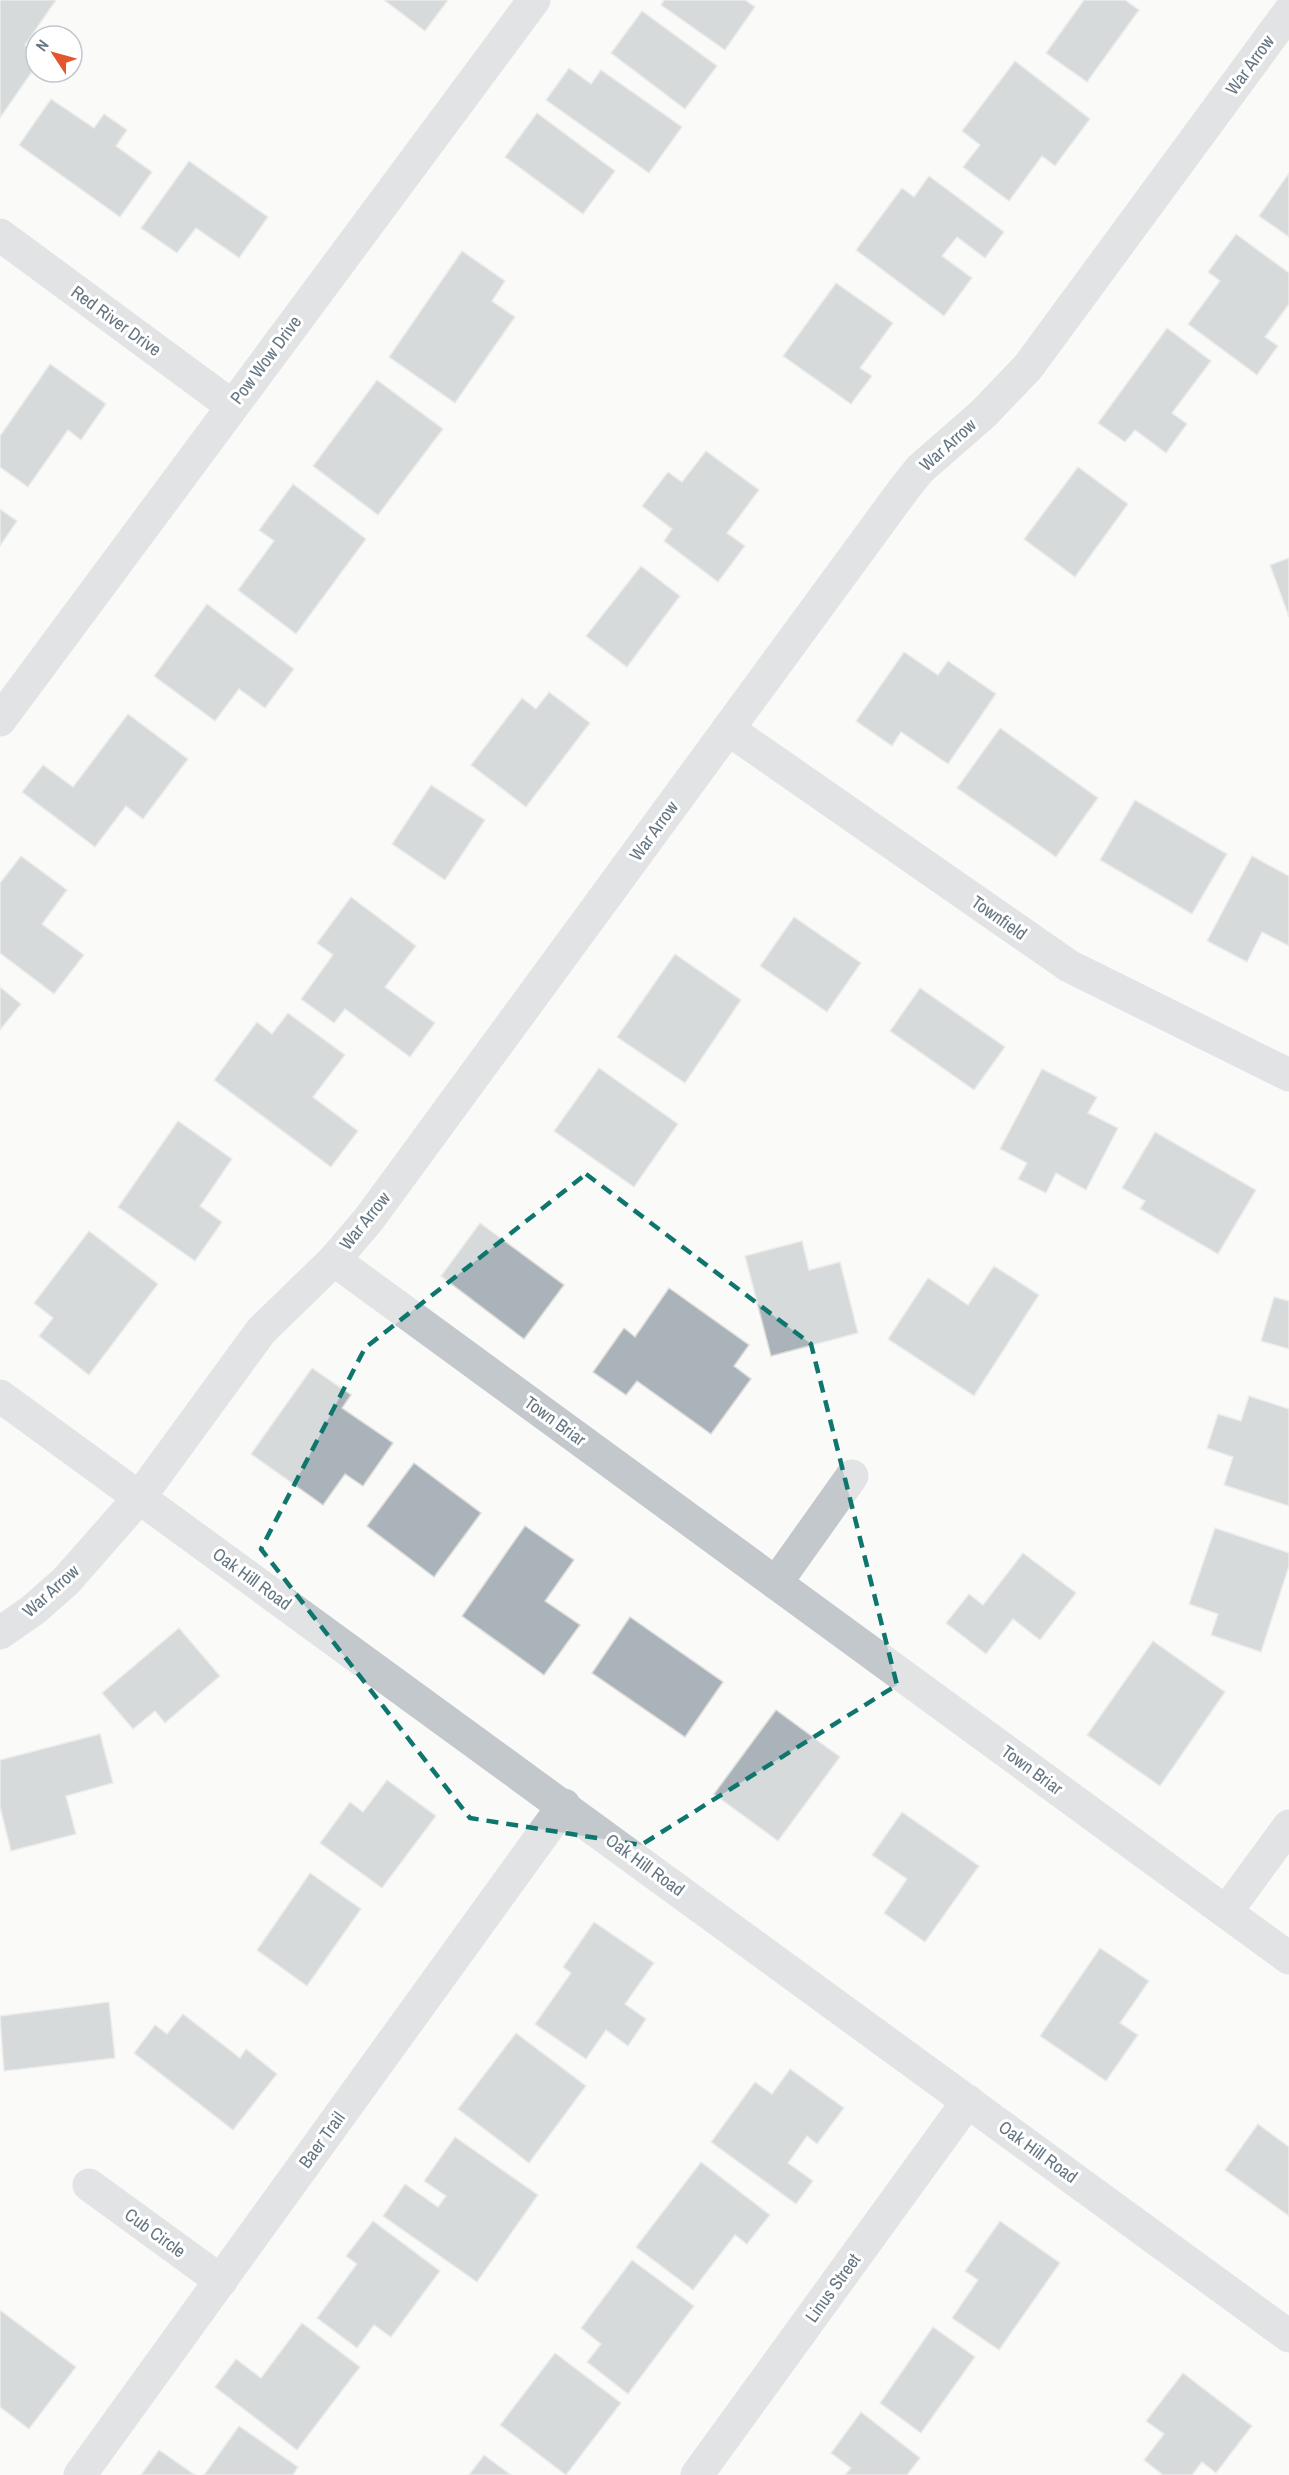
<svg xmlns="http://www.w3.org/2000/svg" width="1289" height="2475" font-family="'Archivo Narrow',sans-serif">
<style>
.building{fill:#aab3b9;stroke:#dcdcda;stroke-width:1.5}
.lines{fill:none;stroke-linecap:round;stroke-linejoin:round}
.minor{stroke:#c3c8cc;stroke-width:33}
.marked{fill:none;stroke:#0f766e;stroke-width:4.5;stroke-dasharray:12 8;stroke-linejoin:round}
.labels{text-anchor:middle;stroke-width:6;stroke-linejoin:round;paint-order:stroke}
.street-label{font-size:18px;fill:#657683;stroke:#fff}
</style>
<rect width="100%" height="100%" fill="#fafaf8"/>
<g class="building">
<polygon points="0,0 56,0 25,45 36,53 36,66 0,118"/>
<polygon points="384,0 448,0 425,31"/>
<polygon points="664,0 745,0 755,7 725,50 661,5"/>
<polygon points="1084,0 1125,0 1139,10 1087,82 1046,53"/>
<polygon points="642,11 717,66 685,109 611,53"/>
<polygon points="1015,61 1090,119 1055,166 1042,156 1009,201 963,167 980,145 962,131"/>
<polygon points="569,68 591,84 601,70 682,127 649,173 546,100"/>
<polygon points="51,99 94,128 104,114 127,130 116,146 152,172 120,217 19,145"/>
<polygon points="537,113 615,171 583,214 505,157"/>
<polygon points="189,161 268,217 239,258 196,228 177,253 141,228"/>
<polygon points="1289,173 1289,237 1259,216"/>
<polygon points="929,176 1004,232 985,258 957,237 942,256 972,278 944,316 856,250 902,188 914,197"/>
<polygon points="1236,234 1289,273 1289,304 1265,337 1278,346 1257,375 1188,324 1220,281 1208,272"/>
<polygon points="462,251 505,281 492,301 515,317 455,403 389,357"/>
<polygon points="836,283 893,323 860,368 872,376 851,404 783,356"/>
<polygon points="1167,328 1211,361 1172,413 1187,424 1166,453 1135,430 1125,442 1098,423"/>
<polygon points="50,364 106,404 81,440 68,430 28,487 0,467 0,436"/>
<polygon points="377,380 443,429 378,515 313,466"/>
<polygon points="706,451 759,490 727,533 745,546 718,582 664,541 672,529 642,506 668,472 682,482"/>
<polygon points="1078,467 1128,504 1075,577 1024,539"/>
<polygon points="293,484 366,539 296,634 238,590 274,541 259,530"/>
<polygon points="0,509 17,521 0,546"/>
<polygon points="1289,558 1289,617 1270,565"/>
<polygon points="641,566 680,596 627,667 586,636"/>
<polygon points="207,604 294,669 265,708 239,689 215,721 154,676"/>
<polygon points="904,652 938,675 948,661 996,694 948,764 901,732 892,746 856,721"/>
<polygon points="549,692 590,723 526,807 471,765 522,698 536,709"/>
<polygon points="128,714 188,759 143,819 126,806 95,847 22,792 43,765 73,787"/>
<polygon points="1000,728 1098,798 1056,857 957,788"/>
<polygon points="431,785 485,820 445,880 392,844"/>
<polygon points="1135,800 1227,854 1192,914 1100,860"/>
<polygon points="21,856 67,890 42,924 84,955 54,994 0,953 0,883"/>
<polygon points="1252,856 1289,876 1289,946 1262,932 1247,962 1207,941"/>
<polygon points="351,897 416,946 385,987 435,1023 410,1057 345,1009 334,1023 301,999 333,955 317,943"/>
<polygon points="794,917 861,963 827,1012 760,966"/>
<polygon points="675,954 741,1000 685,1083 617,1037"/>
<polygon points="0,987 21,1004 0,1030"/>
<polygon points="920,988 1005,1047 974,1090 890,1031"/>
<polygon points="288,1013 345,1055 313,1097 358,1131 331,1167 214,1080 257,1022 272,1034"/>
<polygon points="599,1068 678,1124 634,1187 554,1131"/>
<polygon points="1042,1069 1097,1097 1088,1113 1118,1128 1086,1190 1056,1173 1046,1193 1018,1179 1027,1163 1000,1149"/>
<polygon points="178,1121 232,1159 200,1206 222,1222 195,1261 118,1207"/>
<polygon points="1155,1132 1256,1190 1218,1254 1140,1209 1145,1201 1122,1188"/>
<polygon points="480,1223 564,1285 524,1339 441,1276"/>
<polygon points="89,1231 158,1284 89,1375 39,1336 53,1318 34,1303"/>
<polygon points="802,1241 809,1270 840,1262 858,1333 771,1356 745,1256"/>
<polygon points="994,1266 1039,1295 974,1396 888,1339 928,1278 968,1305"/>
<polygon points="669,1288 749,1345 734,1366 751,1379 711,1434 637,1381 626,1395 593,1372 624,1328 635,1337"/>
<polygon points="1274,1297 1289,1301 1289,1349 1261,1341"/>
<polygon points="312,1368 351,1395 342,1408 393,1443 363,1486 345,1474 323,1505 251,1454"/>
<polygon points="1249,1396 1289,1409 1289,1506 1224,1485 1233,1457 1207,1448 1218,1414 1241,1421"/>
<polygon points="414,1463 481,1513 434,1577 367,1526"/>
<polygon points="525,1526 574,1560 545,1601 580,1625 544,1675 462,1616"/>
<polygon points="1215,1528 1289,1553 1289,1566 1261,1652 1211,1635 1218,1614 1189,1604"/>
<polygon points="1023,1553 1076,1593 1040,1640 1013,1619 986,1654 946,1623 969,1594 983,1605"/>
<polygon points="630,1617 723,1682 685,1737 592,1673"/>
<polygon points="179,1628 220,1676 165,1723 155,1711 133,1729 102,1693"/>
<polygon points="1153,1641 1225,1692 1160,1786 1087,1735"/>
<polygon points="776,1710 840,1757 778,1841 714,1794"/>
<polygon points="100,1734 113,1783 66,1796 76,1834 11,1851 0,1807 0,1760"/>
<polygon points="387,1780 436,1816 382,1888 320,1843 350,1802 363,1812"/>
<polygon points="902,1812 979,1866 925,1942 884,1913 907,1879 872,1855"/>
<polygon points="310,1873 361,1909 307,1986 257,1950"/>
<polygon points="594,1922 654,1963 625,2004 646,2019 628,2046 606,2030 586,2059 535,2024 571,1973 563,1967"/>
<polygon points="1100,1948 1149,1981 1120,2023 1138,2035 1106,2081 1040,2036"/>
<polygon points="109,2002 115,2058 4,2071 0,2016"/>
<polygon points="183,2014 240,2058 246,2049 277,2074 233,2130 134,2053 155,2025 167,2034"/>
<polygon points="516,2033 586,2086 529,2163 458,2109"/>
<polygon points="790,2069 844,2108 817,2144 807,2136 788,2163 813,2181 796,2204 711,2142 755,2082 772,2094"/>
<polygon points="1258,2124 1289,2147 1289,2216 1225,2170"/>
<polygon points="455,2137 538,2195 477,2282 383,2216 405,2184 438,2207 446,2196 424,2181"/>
<polygon points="701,2162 770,2215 747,2244 735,2235 693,2290 636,2247"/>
<polygon points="373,2221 440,2271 391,2337 374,2325 357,2348 317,2318 357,2264 346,2256"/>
<polygon points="1000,2221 1060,2263 999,2350 952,2318 978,2280 965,2271"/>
<polygon points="632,2260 694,2306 628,2394 587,2362 601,2344 581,2328"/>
<polygon points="0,2310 76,2367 29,2429 0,2407"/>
<polygon points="302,2323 360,2367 297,2450 215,2387 236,2359 261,2378"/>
<polygon points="933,2327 975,2357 921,2433 880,2403"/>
<polygon points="555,2353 621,2403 566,2475 500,2425"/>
<polygon points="1183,2373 1252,2426 1216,2473 1202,2462 1192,2475 1163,2475 1144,2460 1164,2434 1146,2421"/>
<polygon points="861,2412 920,2458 907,2475 845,2475 851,2468 831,2453"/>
<polygon points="239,2426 298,2467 293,2475 204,2475"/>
<polygon points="159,2450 195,2475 141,2475"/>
<polygon points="484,2455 511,2475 469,2475"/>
</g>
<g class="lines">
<g class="minor">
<polyline points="0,235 232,406"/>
<polyline points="0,720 534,0"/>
<polyline points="728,729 1069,966 1289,1075"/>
<polyline points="334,1260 1289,1958"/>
<polyline points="0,1396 1289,2336"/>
<polyline points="776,1583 852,1476"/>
<polyline points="0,1633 33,1610 66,1581 139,1498 261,1331 334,1260 369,1219 904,489 920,469 983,414 1028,367 1289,12"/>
<polyline points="1226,1912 1289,1826"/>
<polyline points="89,2185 221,2281"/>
<polyline points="80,2475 564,1805"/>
<polyline points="697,2475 968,2101"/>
</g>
</g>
<path d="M0 0H1289V2475H0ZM586,1174L811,1344L897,1685L641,1845L470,1818L261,1549L365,1348Z" fill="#fafaf8" fill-opacity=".55" fill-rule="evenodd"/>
<path class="marked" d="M586,1174L811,1344L897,1685L641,1845L470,1818L261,1549L365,1348Z"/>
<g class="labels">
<g class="street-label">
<text transform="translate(1250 65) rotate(-54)" y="6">War Arrow</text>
<text transform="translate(116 321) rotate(36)" y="6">Red River Drive</text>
<text transform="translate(266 360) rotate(-53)" y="6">Pow Wow Drive</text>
<text transform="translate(948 445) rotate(-42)" y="6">War Arrow</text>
<text transform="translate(654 831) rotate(-54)" y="6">War Arrow</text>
<text transform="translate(999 918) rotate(35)" y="6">Townfield</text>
<text transform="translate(365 1221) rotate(-51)" y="6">War Arrow</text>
<text transform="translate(555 1421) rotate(36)" y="6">Town Briar</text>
<text transform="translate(252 1579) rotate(36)" y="6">Oak Hill Road</text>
<text transform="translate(51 1591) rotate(-42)" y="6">War Arrow</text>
<text transform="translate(1032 1770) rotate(36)" y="6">Town Briar</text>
<text transform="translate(645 1865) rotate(36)" y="6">Oak Hill Road</text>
<text transform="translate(322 2140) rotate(-54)" y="6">Baer Trail</text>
<text transform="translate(1038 2152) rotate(36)" y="6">Oak Hill Road</text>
<text transform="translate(155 2233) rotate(36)" y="6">Cub Circle</text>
<text transform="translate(833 2288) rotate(-54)" y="6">Linus Street</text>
</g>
</g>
<g transform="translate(54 54) rotate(306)"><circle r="28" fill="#ffffff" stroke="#c1c8cd" stroke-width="1.5"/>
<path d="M0-4.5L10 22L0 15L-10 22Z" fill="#e4572e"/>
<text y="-9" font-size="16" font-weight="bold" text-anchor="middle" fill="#657683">N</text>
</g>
</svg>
